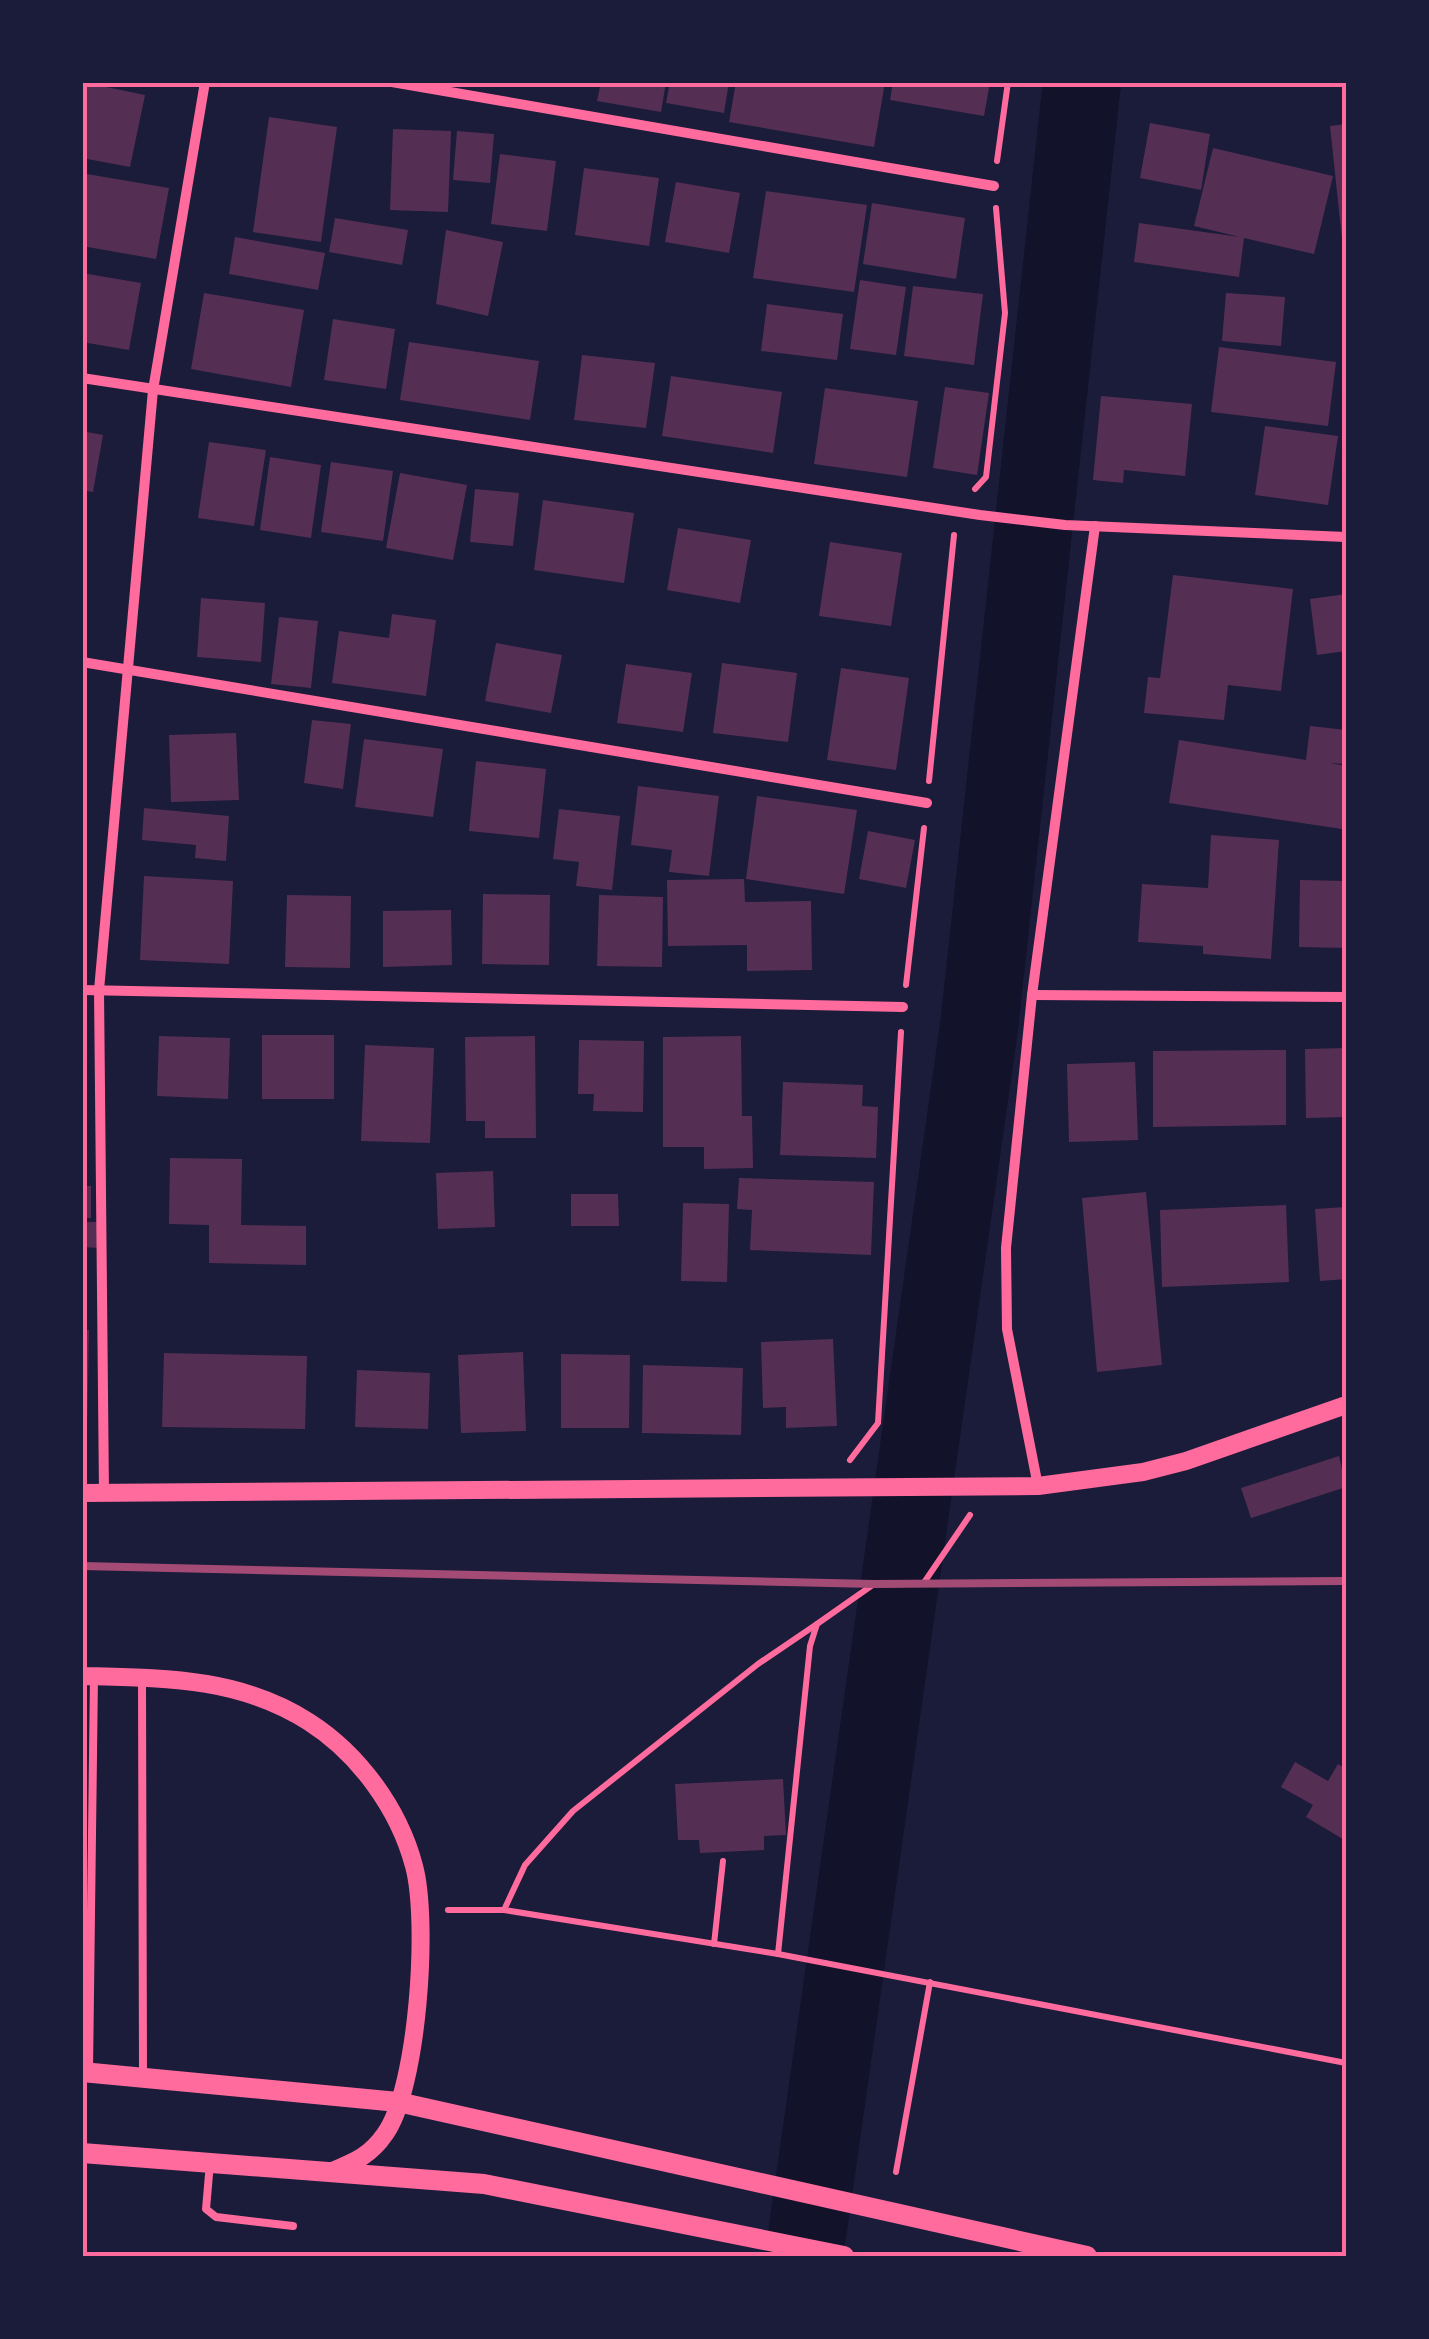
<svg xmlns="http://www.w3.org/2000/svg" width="1429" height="2339" font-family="Rubik,sans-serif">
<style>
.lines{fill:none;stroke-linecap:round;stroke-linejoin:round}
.river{stroke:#12122b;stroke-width:78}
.building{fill:#542f53}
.path{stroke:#ff6b9d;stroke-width:6}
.service{stroke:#ff6b9d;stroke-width:8}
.minor{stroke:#ff6b9d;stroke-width:10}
.tertiary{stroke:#ff6b9d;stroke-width:18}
.secondary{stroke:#ff6b9d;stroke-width:20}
.rail{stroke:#a44b75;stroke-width:8}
.neatline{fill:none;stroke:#ff6b9d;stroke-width:4}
</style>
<rect width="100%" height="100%" fill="#1b1b3a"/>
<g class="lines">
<polyline class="river" points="804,2256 979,1027 1082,82"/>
</g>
<g class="building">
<polygon points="82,82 145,95 130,167 82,158"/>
<polygon points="601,82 666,82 661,112 597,101"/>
<polygon points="670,82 729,82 724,113 666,103"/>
<polygon points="736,82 885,82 874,147 729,122"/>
<polygon points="893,82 990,82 984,116 890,100"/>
<polygon points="269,117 337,127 321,242 253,232"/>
<polygon points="1150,123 1210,134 1201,190 1140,178"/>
<polygon points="1346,124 1346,258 1344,258 1330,126"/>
<polygon points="393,129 451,131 448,212 390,210"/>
<polygon points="457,131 494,134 490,183 453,180"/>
<polygon points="1213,148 1333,176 1314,254 1244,238 1239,277 1134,262 1139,223 1240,237 1194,226"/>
<polygon points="500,154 556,161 547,231 491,224"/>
<polygon points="584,168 659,178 649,246 575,235"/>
<polygon points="87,174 169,188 156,259 82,246"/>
<polygon points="676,182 740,193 729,253 665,242"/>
<polygon points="766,191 867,205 854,292 753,278"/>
<polygon points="872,203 965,218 956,279 863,264"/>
<polygon points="335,218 408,230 402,265 329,252"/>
<polygon points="446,230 503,242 488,316 436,304"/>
<polygon points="235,237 325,253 318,290 229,274"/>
<polygon points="82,273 141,283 129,350 82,342"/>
<polygon points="860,280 906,287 896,355 850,349"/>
<polygon points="913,286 983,294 974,365 904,356"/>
<polygon points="204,293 304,310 291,387 191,369"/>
<polygon points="1226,293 1285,297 1281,346 1222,341"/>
<polygon points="767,304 843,314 837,360 761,351"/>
<polygon points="333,319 395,329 386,389 324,380"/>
<polygon points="409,342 539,361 530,420 400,400"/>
<polygon points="1219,347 1336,362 1328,426 1211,412"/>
<polygon points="582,355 655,363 646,428 574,420"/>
<polygon points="671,376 782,392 773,453 662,436"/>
<polygon points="945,387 989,393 977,475 933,468"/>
<polygon points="825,388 918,401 907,477 814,464"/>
<polygon points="1101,396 1192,404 1185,476 1124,470 1123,483 1093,480"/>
<polygon points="1265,426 1338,436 1328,505 1255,495"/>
<polygon points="82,431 103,435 93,492 82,490"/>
<polygon points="209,442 266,450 254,526 198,518"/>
<polygon points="270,457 321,465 311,538 260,530"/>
<polygon points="331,462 393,471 383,541 321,532"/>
<polygon points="400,473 467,485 453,560 386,548"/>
<polygon points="475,489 519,493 513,546 470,542"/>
<polygon points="543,500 634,513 624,583 534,570"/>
<polygon points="678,528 751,540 740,603 667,590"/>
<polygon points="830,542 902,553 891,626 819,616"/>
<polygon points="1173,575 1293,589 1281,691 1228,685 1224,720 1144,713 1148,677 1160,678"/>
<polygon points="1346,594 1346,651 1317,655 1310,599"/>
<polygon points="201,598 265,603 261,662 197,657"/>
<polygon points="392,614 436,620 426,696 332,683 339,631 389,638"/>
<polygon points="279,617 318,621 311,688 271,684"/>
<polygon points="496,643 562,655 551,713 485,701"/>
<polygon points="722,663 797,673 788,742 713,733"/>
<polygon points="626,664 692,673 683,732 617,723"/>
<polygon points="841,668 909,678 896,770 827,760"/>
<polygon points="312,720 351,724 343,789 304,783"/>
<polygon points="1310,726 1346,730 1346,764 1330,763 1346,766 1342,829 1169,803 1179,740 1306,760"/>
<polygon points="236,733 239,800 171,802 169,735"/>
<polygon points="364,739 443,749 433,817 355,807"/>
<polygon points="476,761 546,769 539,838 469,831"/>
<polygon points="638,786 719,796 709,876 669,872 672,850 631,845"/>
<polygon points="757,796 857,810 844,894 746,879"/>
<polygon points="144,808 229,816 226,861 195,858 196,845 142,840"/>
<polygon points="559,809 620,816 612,890 576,886 579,862 553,859"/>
<polygon points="868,831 915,840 906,888 859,879"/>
<polygon points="1211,835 1279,840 1271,959 1203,954 1203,946 1138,942 1142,884 1208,888"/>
<polygon points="144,876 233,881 229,964 140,960"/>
<polygon points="744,879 745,902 811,901 812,970 747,971 747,945 668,946 667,880"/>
<polygon points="1300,880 1346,881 1346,948 1299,947"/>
<polygon points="483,894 550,895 549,965 482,964"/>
<polygon points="287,895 351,896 350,968 285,967"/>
<polygon points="599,895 663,897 662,967 597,966"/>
<polygon points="451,910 452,965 383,967 383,911"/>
<rect x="262" y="1035" width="72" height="64"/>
<polygon points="159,1036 230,1038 228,1099 157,1096"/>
<polygon points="535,1036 536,1138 485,1138 485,1121 466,1121 465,1037"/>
<polygon points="741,1036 742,1116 752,1116 753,1168 704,1169 704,1147 663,1147 663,1037"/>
<polygon points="579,1040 644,1041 643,1112 593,1111 594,1094 578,1094"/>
<polygon points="365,1045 434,1048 430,1143 361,1141"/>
<polygon points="1346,1048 1346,1117 1306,1118 1305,1049"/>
<polygon points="1286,1050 1286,1125 1153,1127 1153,1051"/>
<polygon points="1135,1062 1138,1140 1069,1142 1067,1064"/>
<polygon points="783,1082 863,1085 862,1106 878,1107 876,1158 780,1155"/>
<polygon points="170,1158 242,1159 241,1225 306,1226 306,1265 209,1263 209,1225 169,1224"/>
<polygon points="493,1171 495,1227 438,1229 436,1173"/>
<polygon points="739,1178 874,1182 871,1255 750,1250 752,1210 737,1209"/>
<rect x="82" y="1186" width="9" height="32"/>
<polygon points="1146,1192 1162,1365 1097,1372 1082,1198"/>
<polygon points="571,1194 618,1194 619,1226 571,1226"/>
<polygon points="683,1203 729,1204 727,1282 681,1281"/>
<polygon points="1286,1205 1289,1282 1162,1287 1160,1210"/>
<polygon points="1346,1207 1346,1279 1320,1281 1315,1209"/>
<polygon points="82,1222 98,1222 98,1248 82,1247"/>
<polygon points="82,1330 89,1330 87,1433 82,1433"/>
<polygon points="833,1339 837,1426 786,1428 786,1407 763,1408 761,1342"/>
<polygon points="523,1352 526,1431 461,1433 458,1355"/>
<polygon points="164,1353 307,1356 305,1429 162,1427"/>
<polygon points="561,1354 630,1355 629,1428 561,1428"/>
<polygon points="643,1365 743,1368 741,1435 642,1433"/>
<polygon points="357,1370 430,1373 428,1429 355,1427"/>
<polygon points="1339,1456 1346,1487 1251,1518 1241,1488"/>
<polygon points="1295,1762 1328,1781 1338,1764 1346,1769 1346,1841 1306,1817 1313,1805 1281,1787"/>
<polygon points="783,1779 786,1835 764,1836 764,1850 700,1853 699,1840 678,1840 675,1784"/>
<polygon points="119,2252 189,2253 189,2256 119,2256"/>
</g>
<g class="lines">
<g class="path">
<polyline points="997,161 1008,82"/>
<polyline points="975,489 986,477 1005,313 996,208"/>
<polyline points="929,781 954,535"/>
<polyline points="906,985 924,828"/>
<polyline points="850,1460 878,1423 901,1032"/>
<polyline points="923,1584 970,1515"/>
<polyline points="448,1910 504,1910 778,1954 1346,2063"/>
<polyline points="504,1910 525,1865 573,1811 758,1664 817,1624"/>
<polyline points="714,1944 723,1861"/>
<polyline points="778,1954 810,1646 817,1624 874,1584"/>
<polyline points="896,2172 930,1982"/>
</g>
<g class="service">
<polyline points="142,1679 143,2075"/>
<polyline points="89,2072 94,1676"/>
<polyline points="210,2163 206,2209 216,2217 293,2226"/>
</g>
<g class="minor">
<polyline points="392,82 994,186"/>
<polyline points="82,378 980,515 1065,525 1346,537"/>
<polyline points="82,662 927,803"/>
<polyline points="82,990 903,1007"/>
<polyline points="1032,995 1346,997"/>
<polyline points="1038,1486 1007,1329 1006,1248 1032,995 1095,526"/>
<polyline points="104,1494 99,990 153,390 205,82"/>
</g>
<g class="tertiary">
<polyline points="82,1493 1038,1486 1143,1472 1186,1461 1346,1405"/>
<path d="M82,1676C163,1678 239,1677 309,1722C359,1754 399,1809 414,1866C429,1921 418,2088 385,2134C370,2156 354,2162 330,2172"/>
</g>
<g class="secondary">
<polyline points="82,2072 398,2102 1087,2256"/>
<polyline points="82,2153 484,2184 844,2256"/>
</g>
<polyline class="rail" points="82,1566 874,1584 1346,1581"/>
</g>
<rect width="1429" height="2339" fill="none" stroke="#1b1b3a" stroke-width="170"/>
<rect x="85" y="85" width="1259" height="2169" class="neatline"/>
</svg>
